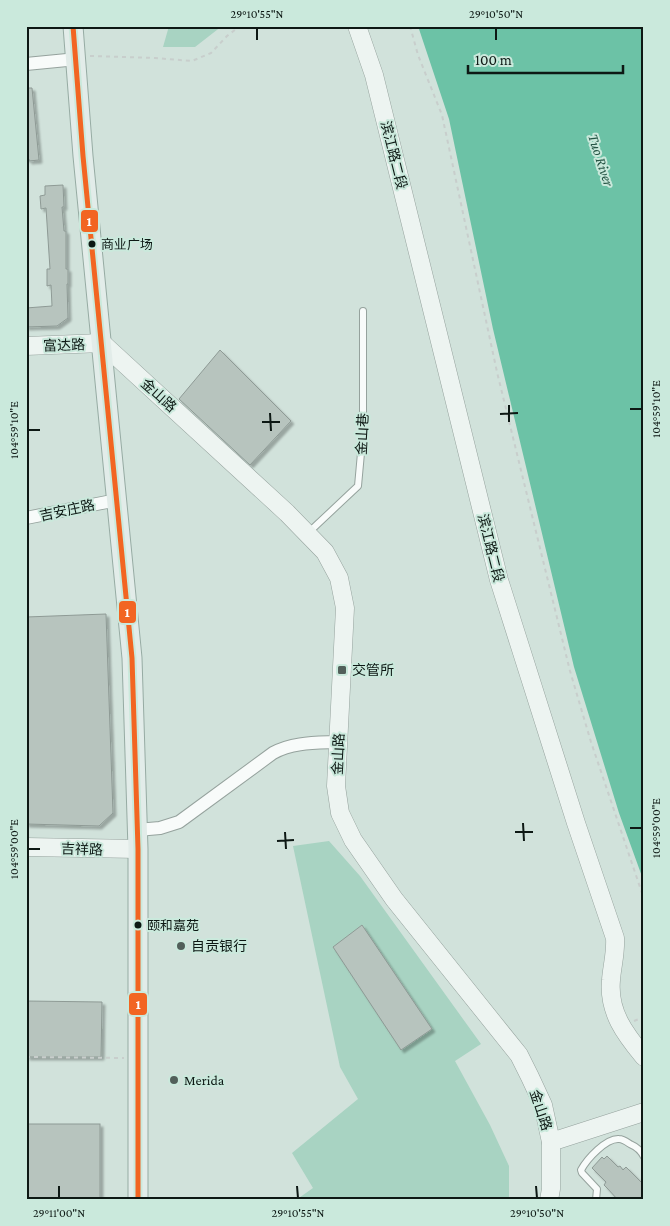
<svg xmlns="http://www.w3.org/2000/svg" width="670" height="1226" font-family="'Crimson Pro','Noto Sans SC',serif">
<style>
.green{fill:#a8d3c2}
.water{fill:#6cc2a6}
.building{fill:#b7c4be;stroke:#8e9a95;filter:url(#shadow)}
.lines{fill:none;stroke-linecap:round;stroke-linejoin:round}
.lane-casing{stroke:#95a29d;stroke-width:8}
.street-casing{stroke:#95a29d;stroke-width:14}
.secondary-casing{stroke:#95a29d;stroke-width:19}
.primary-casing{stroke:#96aba3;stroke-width:21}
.path{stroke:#c8cecc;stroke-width:2;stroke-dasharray:4 4;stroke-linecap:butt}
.lane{stroke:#f8fbfa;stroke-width:6}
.street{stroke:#f8fbfa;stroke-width:12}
.secondary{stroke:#edf4f1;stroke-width:18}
.primary{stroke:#e2ece9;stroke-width:19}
.bus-1-casing{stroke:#cae9dc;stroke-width:9}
.bus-1{stroke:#f26522;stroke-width:5}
.ticks{fill:none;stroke:#0d1814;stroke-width:2}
.bus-dot{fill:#0d1814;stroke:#cae9dc;stroke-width:2}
.poi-dot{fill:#525f5a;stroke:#cae9dc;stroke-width:2}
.labels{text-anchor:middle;stroke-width:4;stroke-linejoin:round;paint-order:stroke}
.bus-label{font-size:13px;fill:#0d1814;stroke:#cae9dc;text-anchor:start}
.street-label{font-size:14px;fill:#0d1814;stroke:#cae9dc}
.poi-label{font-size:14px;fill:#0d1814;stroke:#cae9dc;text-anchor:start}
.water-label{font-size:15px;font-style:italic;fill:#265545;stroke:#cae9dc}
.line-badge{stroke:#cae9dc;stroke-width:2}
.badge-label{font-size:14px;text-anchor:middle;font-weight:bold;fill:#fff}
.neatline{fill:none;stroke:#0d1814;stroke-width:2}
.ticks-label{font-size:12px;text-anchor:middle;fill:#0d1814}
</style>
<defs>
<filter id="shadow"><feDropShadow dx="3" dy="3" stdDeviation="1" flood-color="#0004"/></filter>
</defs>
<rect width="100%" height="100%" fill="#d1e2db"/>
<g class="green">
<polygon points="169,26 222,26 195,47 163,47"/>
<polygon points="329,841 360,876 481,1044 455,1061 490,1125 509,1166 509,1200 296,1200 313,1188 292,1153 358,1099 340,1067 293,846"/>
</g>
<polygon class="water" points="418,26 644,26 644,882 619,813 574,667 493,329 449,119"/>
<g class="building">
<polygon points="26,88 32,88 39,160 29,161 29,159 26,159"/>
<polygon points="63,185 64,207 62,207 64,231 66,231 66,269 68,269 68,284 67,284 68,318 57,326 26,327 26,308 52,306 51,285 47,286 47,269 50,269 46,208 41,209 40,196 45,195 45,186"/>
<polygon points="220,350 291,421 250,465 179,399"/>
<polygon points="106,614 113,813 99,826 26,824 26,703 28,703 26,617"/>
<polygon points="362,925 432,1029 401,1050 333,947"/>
<polygon points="27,1001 102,1002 101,1057 27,1057"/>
<rect x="26" y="1124" width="74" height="76"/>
<polygon points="607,1156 618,1167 620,1166 623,1170 626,1167 644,1185 644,1200 618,1200 607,1188 604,1185 606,1182 592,1168 602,1157 604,1159"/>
</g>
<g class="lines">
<defs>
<g id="lane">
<polyline points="308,533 358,486 363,431 363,311"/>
<path d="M596,1200L597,1189L582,1173L581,1170C587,1159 606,1138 619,1139C623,1139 627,1142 630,1144C637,1147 641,1150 644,1157"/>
</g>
<g id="street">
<polyline points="26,64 67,60"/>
<polyline points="26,518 107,502"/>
<path d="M137,830L160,828L179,822L273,753C293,742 316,743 338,742"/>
</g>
<g id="secondary">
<path d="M357,26L374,75L499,580L576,823L615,938C616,953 612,966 611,980C608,1012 625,1034 644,1057"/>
<polyline points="26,346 102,343 287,513 325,552 339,578 345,608 336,786 340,813 353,840 394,899 519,1055 530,1077 543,1105 551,1142 551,1189 549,1200"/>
<polyline points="26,847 138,849"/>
<polyline points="551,1142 644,1112"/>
</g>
<polyline id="primary" points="73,26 83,156 132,658 138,849 138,1200"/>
</defs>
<use href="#lane" class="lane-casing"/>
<use href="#street" class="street-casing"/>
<use href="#secondary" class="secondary-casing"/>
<use href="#primary" class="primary-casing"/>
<g class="path">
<polyline points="410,26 418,55 442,115 497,372 570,671 591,742 644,899"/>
<polyline points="90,56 155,58 192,61 211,53 227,36 240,26"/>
<polyline points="634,1021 644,1017"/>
<polyline points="26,1057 124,1058"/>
</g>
<use href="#lane" class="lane"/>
<use href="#street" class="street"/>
<use href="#secondary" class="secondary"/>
<use href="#primary" class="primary"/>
<defs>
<polyline id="bus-1" points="73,26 83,156 132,658 138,849 138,1200"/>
</defs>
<use href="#bus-1" class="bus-1-casing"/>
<use href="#bus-1" class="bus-1"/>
</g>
<path class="ticks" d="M257,28V40M496,28V40M509,405V422M630,409H642M270,413L271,431M500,414L518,413M262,422H280M28,430H40M523,823L524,841M630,828H642M285,832L286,849M515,832H533M277,841L294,840M28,849H40M59,1186V1198M297,1186L298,1198M536,1186L537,1198"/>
<g class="bus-dot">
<circle cx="92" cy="244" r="4.5"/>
<circle cx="138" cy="925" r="4.5"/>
</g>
<g class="poi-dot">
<rect x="337" y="665" width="10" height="10" rx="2.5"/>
<circle cx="181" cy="946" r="5"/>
<circle cx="174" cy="1080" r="5"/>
</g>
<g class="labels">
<g class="bus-label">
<text x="101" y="249">商业广场</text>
<text x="147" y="930">颐和嘉苑</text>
</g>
<g class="street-label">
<text transform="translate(394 155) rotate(76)" y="5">滨江路二段</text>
<text transform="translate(64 345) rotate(-2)" y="5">富达路</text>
<text transform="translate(159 395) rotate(42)" y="5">金山路</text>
<text transform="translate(362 434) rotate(-87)" y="5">金山巷</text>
<text transform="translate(67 510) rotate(-12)" y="5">吉安庄路</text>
<text transform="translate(491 548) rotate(76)" y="5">滨江路二段</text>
<text transform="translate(338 754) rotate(-87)" y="5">金山路</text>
<text transform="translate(82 849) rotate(2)" y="5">吉祥路</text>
<text transform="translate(541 1110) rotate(72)" y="5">金山路</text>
</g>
<g class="poi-label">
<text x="352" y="675">交管所</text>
<text x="191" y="951">自贡银行</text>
<text x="184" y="1085">Merida</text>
</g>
<g class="water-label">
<text transform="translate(601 160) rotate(72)" y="5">Tuo River</text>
</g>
</g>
<g class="line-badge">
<rect x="80" y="209" width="19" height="24" rx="5" fill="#f26522"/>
<rect x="118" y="600" width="19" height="24" rx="5" fill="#f26522"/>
<rect x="128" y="992" width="20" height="24" rx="5" fill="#f26522"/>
</g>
<g class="badge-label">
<text x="89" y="226">1</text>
<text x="127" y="617">1</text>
<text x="138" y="1009">1</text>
</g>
<rect width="670" height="1226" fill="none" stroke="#cae9dc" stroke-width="55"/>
<path d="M468 65v8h155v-8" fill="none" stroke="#0d1814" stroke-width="2.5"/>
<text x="475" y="65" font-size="15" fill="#0d1814" stroke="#cae9dc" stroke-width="4" paint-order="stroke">100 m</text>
<rect x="28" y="28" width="614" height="1170" class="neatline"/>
<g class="ticks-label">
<text x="257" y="18">29°10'55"N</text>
<text x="496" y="18">29°10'50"N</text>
<text transform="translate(656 409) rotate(-90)" y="4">104°59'10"E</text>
<text transform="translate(14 430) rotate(-90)" y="4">104°59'10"E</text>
<text transform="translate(656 828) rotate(-90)" y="4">104°59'00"E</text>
<text transform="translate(14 849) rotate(-90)" y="4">104°59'00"E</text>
<text x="59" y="1217">29°11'00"N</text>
<text x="298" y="1217">29°10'55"N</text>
<text x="537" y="1217">29°10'50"N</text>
</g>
</svg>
